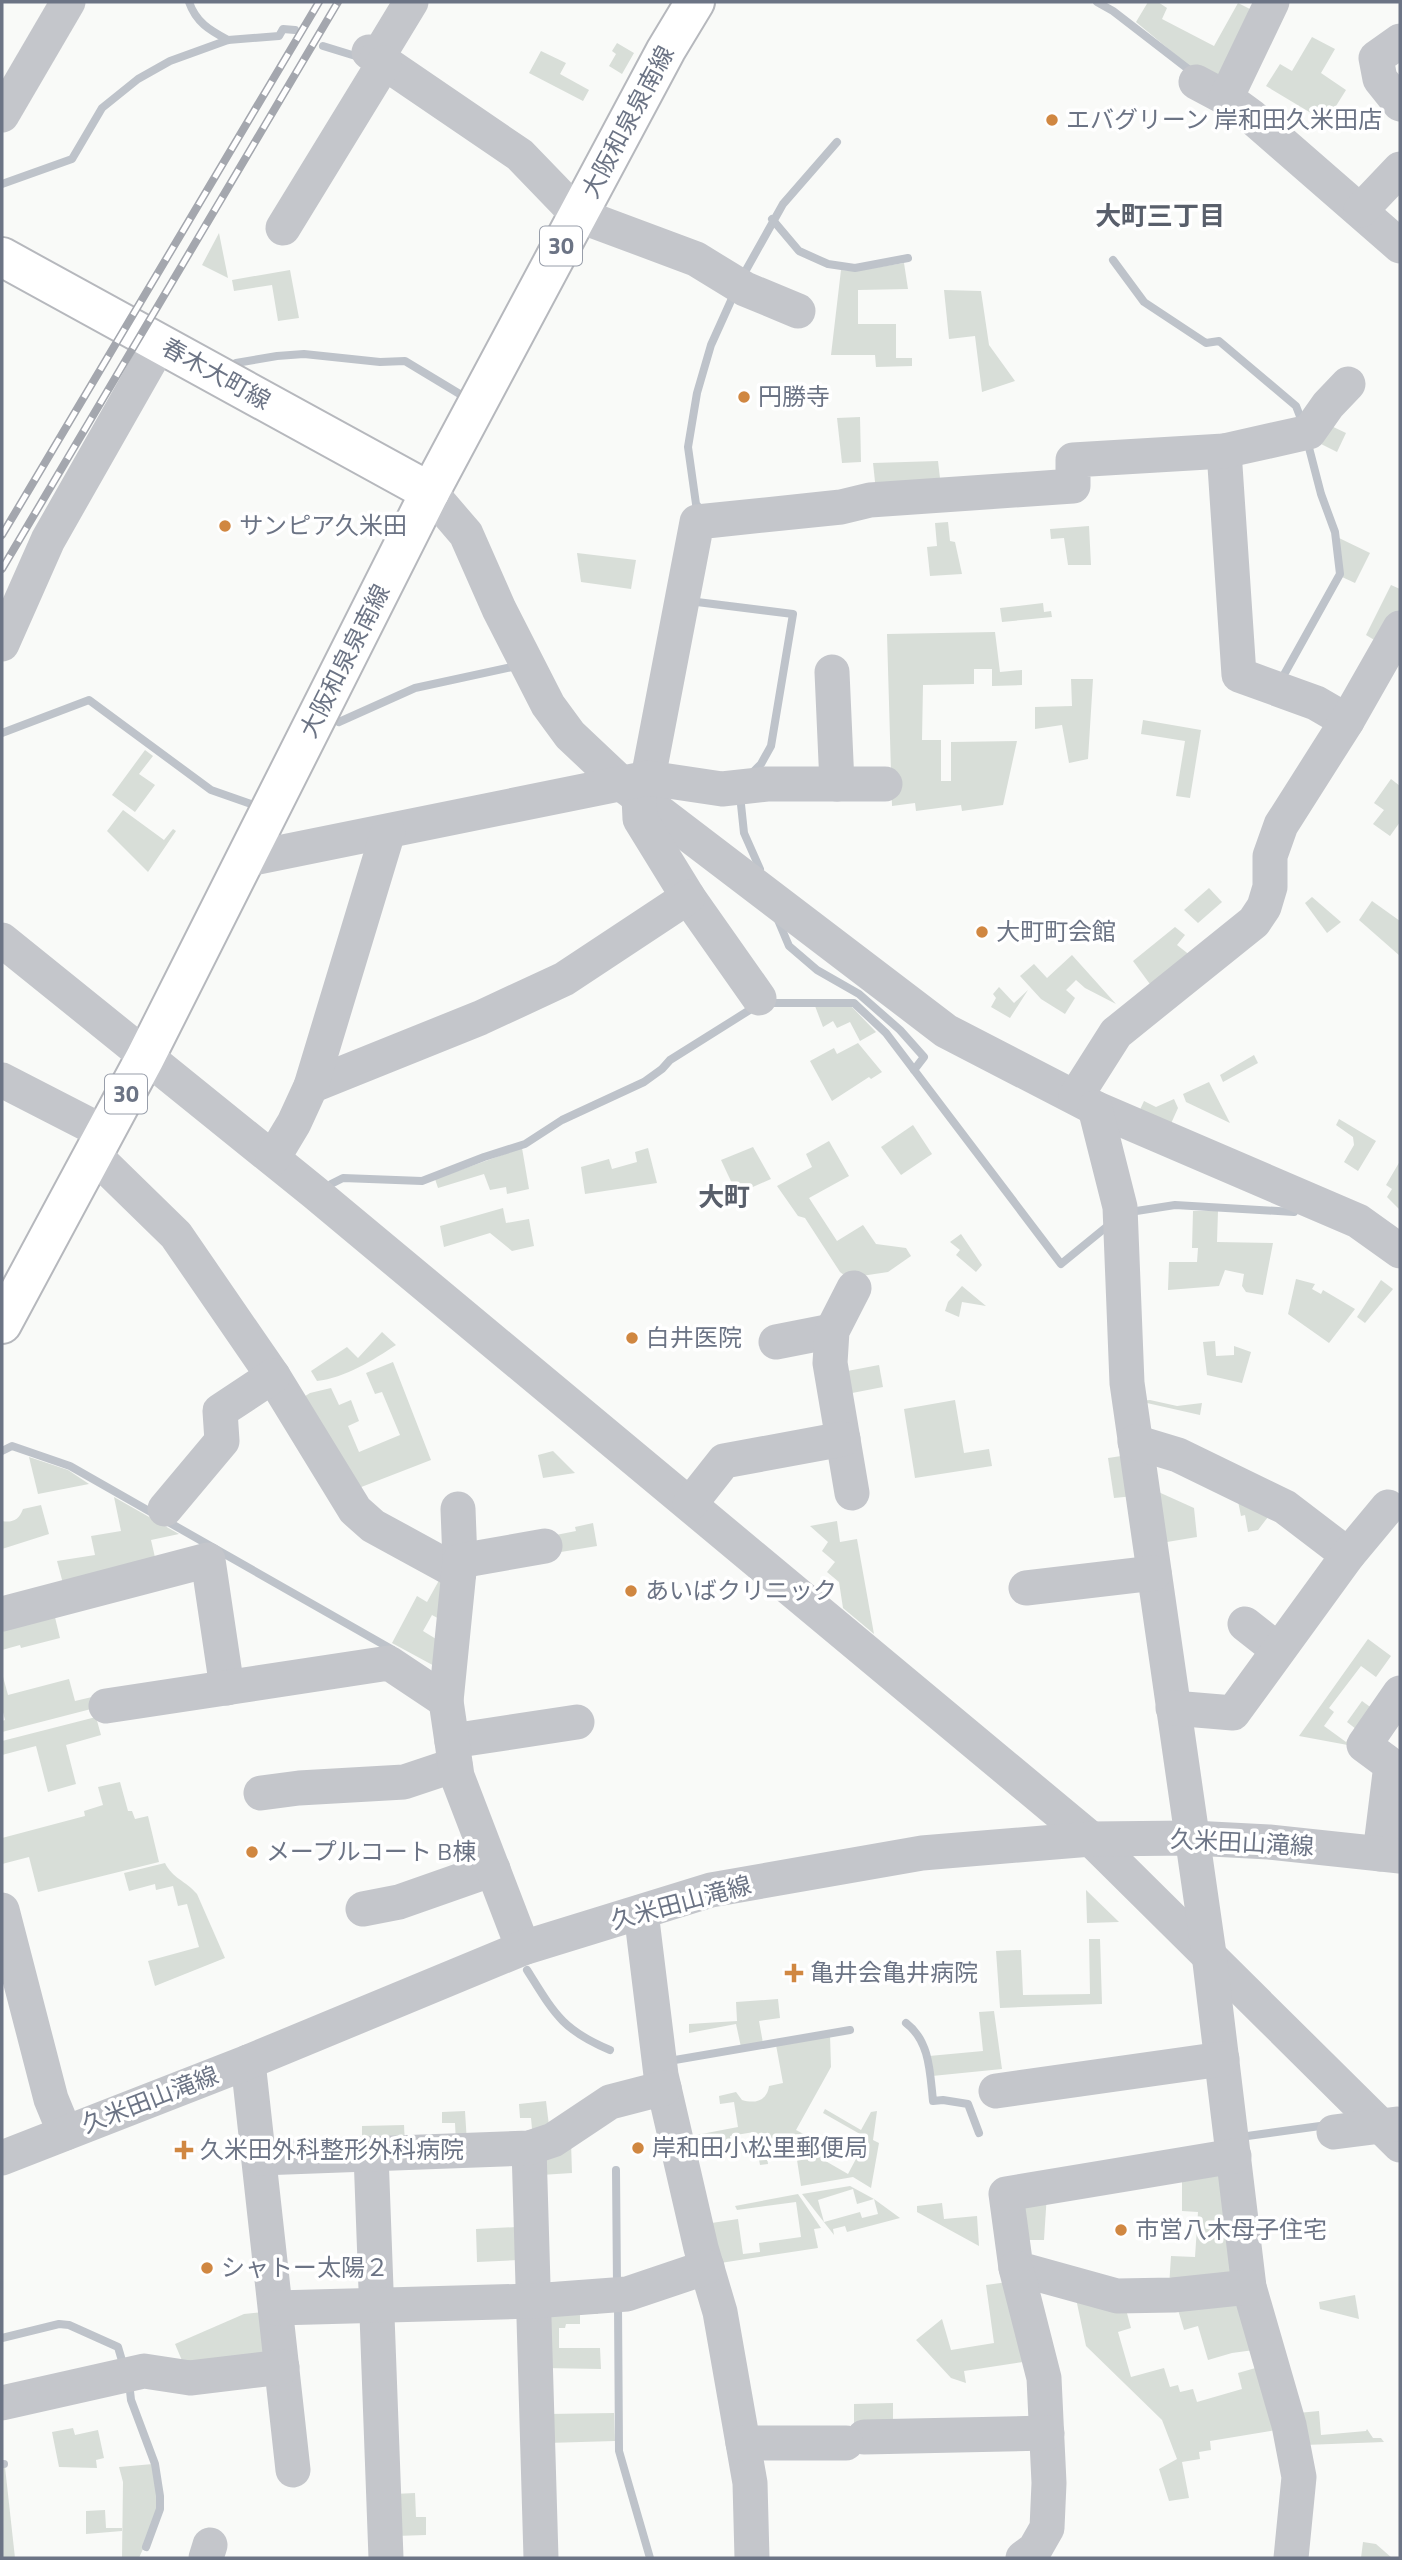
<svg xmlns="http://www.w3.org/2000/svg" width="1402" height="2560" font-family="'Titillium Web','Noto Sans JP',sans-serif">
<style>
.green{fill:#d8ded8;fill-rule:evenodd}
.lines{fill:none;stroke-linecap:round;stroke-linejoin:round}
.stream{stroke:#bec3ca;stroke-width:8}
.major-casing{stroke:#b6b8bd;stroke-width:42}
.minor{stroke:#c4c6cb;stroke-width:35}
.major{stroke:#fff;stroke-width:38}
.rail-casing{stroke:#a4a7ae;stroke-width:8}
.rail{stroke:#fff;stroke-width:5;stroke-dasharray:16;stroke-linecap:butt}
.poi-dot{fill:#d08741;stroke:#fff;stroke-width:2.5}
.labels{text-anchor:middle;stroke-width:7;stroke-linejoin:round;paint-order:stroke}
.shield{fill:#fff;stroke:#989eaa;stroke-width:2}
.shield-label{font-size:23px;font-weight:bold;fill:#6c7485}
.poi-label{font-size:24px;fill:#6c7485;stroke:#fff;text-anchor:start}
.street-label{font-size:24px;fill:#6c7485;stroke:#fff}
.neighbourhood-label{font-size:26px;font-weight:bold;fill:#595f6b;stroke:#fff}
</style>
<rect width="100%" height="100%" fill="#f9faf8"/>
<g class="green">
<polygon points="1148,2 1158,2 1167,8 1162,19 1214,46 1238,3 1258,13 1221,82 1189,66 1136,22"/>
<polygon points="1312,37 1335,49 1321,73 1346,90 1326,122 1266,86 1280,64 1292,71"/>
<polygon points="617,43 634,53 622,74 609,66 616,54 612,51"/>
<polygon points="541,51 566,63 560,74 589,90 583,101 529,73"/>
<polygon points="219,233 228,278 202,265"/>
<polygon points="904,263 908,289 858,290 858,324 896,324 896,358 912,358 912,366 876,367 875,355 831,355 841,270 855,271"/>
<polygon points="290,270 299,318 278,321 272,285 234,291 232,280"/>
<polygon points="944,290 981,291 989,345 1015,381 982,392 975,336 949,339"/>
<polygon points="860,417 861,462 842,463 837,418"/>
<polygon points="1325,423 1346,433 1337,452 1319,443"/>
<polygon points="938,461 941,487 876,491 873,463"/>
<polygon points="948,522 950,541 955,542 962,574 930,576 927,547 937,546 935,523"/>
<polygon points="1089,526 1091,565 1068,565 1064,538 1051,539 1050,529"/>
<polygon points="1339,538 1370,553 1355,583 1342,577"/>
<polygon points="577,553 636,560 631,589 581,582"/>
<polygon points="1391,585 1400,589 1400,611 1381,644 1366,635"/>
<polygon points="1043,603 1044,612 1051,611 1052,617 1002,622 1000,608"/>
<polygon points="995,632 1000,672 1022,670 1022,685 992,686 992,669 974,669 974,684 923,685 922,740 941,740 941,781 951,781 951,742 1017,741 1003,805 962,811 961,805 916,811 915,803 892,806 887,634"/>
<polygon points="1071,679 1093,679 1088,759 1069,763 1062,725 1035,729 1035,707 1072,706"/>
<polygon points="1143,720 1201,730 1190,798 1176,796 1185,741 1141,734"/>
<polygon points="145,750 153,756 139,774 155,785 135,812 112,795"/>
<polygon points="1391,779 1400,786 1400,822 1390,836 1373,824 1384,810 1374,803"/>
<polygon points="123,810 164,840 173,829 176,831 148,872 107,831"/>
<polygon points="1209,888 1222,902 1198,923 1184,910"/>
<polygon points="1312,897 1341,922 1327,933 1305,903"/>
<polygon points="1372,901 1400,921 1400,956 1359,920"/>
<polygon points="1175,927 1185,935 1177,945 1191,956 1155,991 1133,961"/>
<polygon points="1072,955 1116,1004 1085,988 1076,980 1066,990 1075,998 1065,1014 1041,999 1020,976 1034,964 1047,978"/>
<polygon points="999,987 1014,1003 1028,990 1010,1018 991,1007 996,998 993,994"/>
<polygon points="815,1006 851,1006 876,1032 860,1041 850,1022 837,1028 833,1021 823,1027"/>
<polygon points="858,1043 882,1072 871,1079 869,1077 832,1101 810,1061 834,1048 837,1054"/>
<polygon points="1254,1055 1258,1063 1223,1082 1220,1075"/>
<polygon points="1209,1082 1230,1123 1186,1102 1183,1094"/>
<polygon points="1174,1099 1178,1108 1169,1128 1138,1114 1144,1101 1156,1107"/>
<polygon points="1339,1119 1376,1141 1358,1171 1344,1162 1354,1145 1353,1137 1336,1125"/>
<polygon points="913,1125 932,1154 901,1175 881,1147"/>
<polygon points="829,1141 849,1176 809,1198 837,1241 863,1225 876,1244 906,1248 911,1256 888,1272 848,1278 840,1272 805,1218 798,1216 777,1186 812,1167 806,1154"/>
<polygon points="753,1147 771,1179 737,1194 721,1160"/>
<polygon points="522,1148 529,1189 507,1194 506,1187 490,1190 484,1174 438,1188 435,1179"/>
<polygon points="648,1148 657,1183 585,1194 581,1167 609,1159 612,1169 637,1162 635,1152"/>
<polygon points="1400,1161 1400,1210 1387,1197 1392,1189 1386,1185"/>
<polygon points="503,1208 506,1223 529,1219 534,1246 512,1251 490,1233 444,1247 440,1226"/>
<polygon points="1193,1211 1218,1211 1217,1242 1273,1243 1263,1295 1246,1292 1242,1286 1244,1274 1225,1270 1219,1286 1168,1290 1169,1262 1197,1262 1198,1248 1192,1248"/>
<polygon points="961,1234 982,1265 976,1272 956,1255 960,1250 950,1242"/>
<polygon points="1296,1279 1315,1284 1312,1289 1321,1294 1323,1290 1355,1309 1329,1343 1288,1314"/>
<polygon points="1381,1280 1393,1289 1365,1323 1357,1317"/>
<polygon points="962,1286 986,1306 962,1302 959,1317 945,1311 948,1302"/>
<path d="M382,1332L396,1345C373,1360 345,1378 317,1381L311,1371L347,1347L358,1358Z"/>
<polygon points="1215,1341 1216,1356 1234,1355 1234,1346 1251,1352 1242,1383 1207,1375 1203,1342"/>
<polygon points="393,1362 431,1460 351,1491 296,1402 310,1393 331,1388 339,1405 351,1400 359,1421 348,1426 359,1452 400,1435 382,1392 375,1394 366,1373"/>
<polygon points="879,1365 883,1387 847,1394 842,1372"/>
<polygon points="955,1400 964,1453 989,1449 992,1466 915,1478 904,1409"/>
<polygon points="1150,1400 1177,1406 1202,1403 1200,1415 1138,1401"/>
<polygon points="553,1451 575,1473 543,1478 538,1455"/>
<polygon points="1128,1455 1134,1496 1114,1498 1108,1458"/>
<polygon points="29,1457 68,1470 89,1484 38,1494"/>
<polygon points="1154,1490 1194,1508 1197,1537 1161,1543"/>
<polygon points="1237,1496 1271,1513 1258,1530 1248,1532 1245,1515 1241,1516"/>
<polygon points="114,1497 179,1534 151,1540 157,1566 65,1591 57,1561 95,1555 91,1536 121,1531"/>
<path d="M41,1505L49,1534L2,1549V1521C12,1523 19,1520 23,1509Z"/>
<polygon points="837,1521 840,1542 857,1539 874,1634 843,1608 839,1582 827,1572 835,1562 822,1551 828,1542 810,1526"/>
<polygon points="593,1523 597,1546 549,1554 546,1537 576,1531 575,1527"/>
<polygon points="442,1575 443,1621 432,1615 423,1631 441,1642 438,1668 392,1643 417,1596 427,1602"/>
<polygon points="53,1609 60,1638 21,1648 20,1645 2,1650 2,1623"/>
<polygon points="1368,1639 1391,1656 1376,1677 1361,1666 1329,1708 1334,1712 1324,1726 1346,1742 1356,1729 1347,1722 1362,1701 1377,1712 1353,1746 1299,1736"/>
<polygon points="2,1673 8,1695 69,1679 75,1701 92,1697 95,1708 2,1732 2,1721 5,1720 2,1708"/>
<polygon points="96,1717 101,1735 66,1745 76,1784 48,1792 36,1746 2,1755 2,1741"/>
<polygon points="120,1782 128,1811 132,1811 135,1819 148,1816 159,1862 38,1892 29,1857 2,1864 2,1838 85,1816 84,1811 103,1805 98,1787"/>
<path d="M165,1863C172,1878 186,1881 197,1894L225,1958L155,1986L148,1961L199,1947L187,1904L178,1906L173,1886L156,1890L155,1884L129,1891L124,1873Z"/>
<polygon points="1086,1890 1119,1922 1087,1923"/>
<polygon points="1089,1939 1100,1939 1102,2004 1000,2008 996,1951 1021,1950 1023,1995 1090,1994"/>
<polygon points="778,1999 780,2018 759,2021 763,2043 741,2047 736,2024 689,2033 689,2024 737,2021 736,2002"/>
<polygon points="994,2011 1002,2069 932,2076 929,2056 983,2051 979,2012"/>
<path d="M830,2035L831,2067L796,2130L828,2147L822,2159L848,2174L867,2138L823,2113L825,2109L861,2130L871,2112L877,2111L873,2140L879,2143L871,2188L853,2177L801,2186L795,2147L785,2148L783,2136L765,2140L768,2164L760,2165L754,2132L730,2136L732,2151L694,2157L691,2136L738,2127L734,2102L720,2104L719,2096L736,2092L742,2100C755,2104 767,2101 769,2086L783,2083L776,2045Z"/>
<polygon points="546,2101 550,2134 533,2140 531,2118 520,2118 519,2104"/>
<polygon points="465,2111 467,2143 456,2144 455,2123 442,2123 442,2112"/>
<polygon points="404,2125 405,2144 362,2146 362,2126"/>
<polygon points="571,2142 572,2173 541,2175 543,2154"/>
<polygon points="1218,2165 1239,2271 1169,2287 1171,2256 1195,2257 1198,2212 1182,2211 1182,2171"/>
<path d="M850,2186L874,2199L900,2218L847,2232L845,2226L833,2229L834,2235L802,2194ZM853,2189L857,2204L874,2199L878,2214L862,2218L860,2212L824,2222L818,2200Z"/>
<polygon points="1047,2193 1044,2240 1019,2240 1020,2196"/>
<polygon points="798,2194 821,2228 814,2229 818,2248 714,2264 705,2224 738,2219 743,2254 760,2252 759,2243 801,2237 796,2202 737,2210 735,2206"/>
<polygon points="942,2203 944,2219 977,2216 979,2246 917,2212 917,2206"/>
<polygon points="517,2227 518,2260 477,2262 476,2229"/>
<polygon points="1015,2281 1023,2362 964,2371 966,2383 951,2378 916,2340 942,2319 951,2350 994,2343 986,2285"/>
<polygon points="1074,2289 1124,2302 1131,2328 1118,2332 1131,2377 1164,2368 1170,2387 1178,2385 1180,2392 1193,2389 1197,2402 1242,2389 1238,2373 1259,2367 1282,2429 1210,2441 1211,2450 1199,2452 1200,2459 1182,2462 1189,2498 1169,2501 1159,2469 1177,2459 1162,2420 1086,2346"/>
<polygon points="1243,2293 1254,2350 1232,2353 1208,2360 1198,2326 1184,2330 1176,2303"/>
<polygon points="1355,2295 1359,2319 1320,2309 1319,2302"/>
<polygon points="598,2307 598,2314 580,2314 580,2324 566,2324 565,2328 559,2328 559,2348 600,2348 601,2369 544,2368 548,2312"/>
<polygon points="263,2312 267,2351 186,2370 175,2344 244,2314"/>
<polygon points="893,2403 893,2428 854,2428 854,2404"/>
<polygon points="1319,2411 1321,2435 1366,2431 1367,2429 1373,2438 1381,2438 1384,2442 1305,2445 1298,2413"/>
<polygon points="614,2413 615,2441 547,2443 547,2414"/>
<polygon points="73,2428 75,2435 98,2430 104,2458 96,2460 97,2468 59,2467 52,2432"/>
<path d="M153,2464C155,2478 160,2495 158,2510C156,2526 145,2543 139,2558H122L123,2482L119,2467Z"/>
<polygon points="2,2467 5,2467 15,2558 2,2558"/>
<polygon points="415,2493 416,2517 426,2517 426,2535 395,2536 394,2494"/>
<polygon points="105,2510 106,2528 122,2528 122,2531 86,2534 86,2511"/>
<polygon points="1363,2542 1376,2544 1392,2558 1361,2558"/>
</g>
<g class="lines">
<g class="stream">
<path d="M189,2C196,22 209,30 228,40"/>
<polyline points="1097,2 1113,11 1192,72"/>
<polyline points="323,46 362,58"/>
<polyline points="2,184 72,159 102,108 138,79 170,61 228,40 279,36 283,29 295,30"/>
<polyline points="772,219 799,251 828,264 855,268 908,258"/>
<polyline points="1113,260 1144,302 1206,343 1219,341 1296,406 1303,424"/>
<polyline points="741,279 783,204 837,142"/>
<polyline points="236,363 277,356 304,354 380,362 405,361 463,396"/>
<polyline points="702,512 696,504 688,447 697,393 711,345 734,294"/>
<polyline points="689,601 793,614 771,746 761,764 751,774"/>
<polyline points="1281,680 1340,574 1335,532 1321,494 1307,440"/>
<polyline points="339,722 415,688 512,667"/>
<polyline points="2,733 89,700 211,790 251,804"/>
<polyline points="740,795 744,833 760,869"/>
<polyline points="778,920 789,946 817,970 859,994 900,1030 924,1057 914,1070"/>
<polyline points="768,1003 854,1003 886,1033 1061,1264 1110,1224"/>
<polyline points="331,1184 343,1178 422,1181 484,1157 525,1144 562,1120 644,1082 662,1069 670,1060 756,1006"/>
<polyline points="1130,1212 1175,1205 1294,1212"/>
<polyline points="2,1451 12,1446 70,1466 393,1650"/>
<path d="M527,1970C554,2013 562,2030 610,2050"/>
<path d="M906,2023C930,2041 930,2073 933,2101L943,2100L968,2104L979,2133"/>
<polyline points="669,2061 850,2030"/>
<polyline points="1240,2137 1320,2126"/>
<polyline points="616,2170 617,2286"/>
<polyline points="618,2305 619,2451 650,2558"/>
<polyline points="2,2338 59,2324 69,2325 118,2347 123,2364"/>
<polyline points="129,2382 131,2400 155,2464 160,2496 160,2509 146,2547"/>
<polyline points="2,2464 4,2464"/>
</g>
<defs>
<g id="major">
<polyline points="2,257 430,492"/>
<polyline points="2,1324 145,1058 430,492 666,50 695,2"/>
</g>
</defs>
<use href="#major" class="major-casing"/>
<g class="minor">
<polyline points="1400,41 1376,58 1380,79 1400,104"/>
<polyline points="369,52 520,155 578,215 696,259 745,289 798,311"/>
<polyline points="377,58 411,2"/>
<polyline points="1196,82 1226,98 1252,117 1400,246"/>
<polyline points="1226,98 1272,2"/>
<polyline points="2,115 68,2"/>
<polyline points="1361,210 1400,169"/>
<polyline points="283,228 384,63"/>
<polyline points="1224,451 1239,675 1316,703 1347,721"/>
<polyline points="430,492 466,534 499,609 548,705 570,735 622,784 946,1031 1095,1108 1358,1221 1400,1251"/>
<polyline points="2,644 48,540 160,343"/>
<polyline points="832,672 837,784"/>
<polyline points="648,778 697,522 841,507 870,500 1073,486 1073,460 1224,451 1309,432 1328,405 1348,384"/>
<polyline points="639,797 640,819 688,897 759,998"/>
<polyline points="244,860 648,778 722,789 767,784 885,784"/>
<polyline points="2,940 314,1192 1091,1839 1400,2145"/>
<polyline points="2,1080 105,1133"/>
<polyline points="311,1086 480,1018 564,979 688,897"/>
<polyline points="1076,1096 1116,1033 1254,922 1264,907 1270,887 1270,856 1281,825 1347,721 1400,628"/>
<polyline points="1095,1108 1120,1207 1127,1383 1209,1954 1249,2287 1289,2425 1299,2477 1291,2558"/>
<polyline points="93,1154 176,1235 273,1376 355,1510 373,1526 459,1573"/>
<polyline points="273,1158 294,1123 311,1086 388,832"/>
<polyline points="776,1342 832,1331"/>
<polyline points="1135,1442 1178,1455 1285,1507 1348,1555"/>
<polyline points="852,1493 830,1363 832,1331 854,1288"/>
<polyline points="690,1504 724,1461 843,1439"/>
<polyline points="165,1509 222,1441 220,1411 273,1376"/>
<polyline points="458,1509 460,1561"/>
<polyline points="1026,1588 1154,1573"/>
<polyline points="2,1614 208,1560 227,1688"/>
<polyline points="1245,1624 1278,1650"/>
<polyline points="106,1706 389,1663 446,1701"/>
<polyline points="1173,1708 1233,1713 1348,1555 1388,1507"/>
<polyline points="452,1741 577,1722"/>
<polyline points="261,1793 299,1788 404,1782 455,1765"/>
<polyline points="1380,1854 1391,1765 1364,1745 1400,1693"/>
<polyline points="363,1909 399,1902 493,1869"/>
<polyline points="2,1910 51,2099 65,2133"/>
<polyline points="641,1912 661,2075 701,2248 720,2312 750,2483 752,2558"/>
<polyline points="523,1948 457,1776 446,1701 460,1561 545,1546"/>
<polyline points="248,2062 293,2470"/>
<polyline points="996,2091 1222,2059"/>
<polyline points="1334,2132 1397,2124"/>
<polyline points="529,2148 541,2558"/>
<polyline points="371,2154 386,2558"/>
<polyline points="1234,2156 1006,2194 1016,2268 1117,2296 1173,2295 1249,2287"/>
<polyline points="2,2158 248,2062 523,1948 711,1890 922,1853 1091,1839 1192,1838 1269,1842 1400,1856"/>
<polyline points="260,2158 529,2148 553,2140 610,2102 664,2088"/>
<polyline points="1016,2268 1044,2378 1049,2483 1047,2528 1035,2549 1023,2558"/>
<polyline points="276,2308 533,2301 627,2294 707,2267"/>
<polyline points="2,2403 144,2371 190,2378 282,2367"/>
<polyline points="864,2437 1047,2433"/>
<polyline points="743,2443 846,2443"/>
<polyline points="206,2558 210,2545"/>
</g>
<use href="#major" class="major"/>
<defs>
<g id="rail">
<polyline points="2,535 319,2"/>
<polyline points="2,569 338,2"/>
</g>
</defs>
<use href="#rail" class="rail-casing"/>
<use href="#rail" class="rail"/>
</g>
<g class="poi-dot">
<circle cx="1052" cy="120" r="7"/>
<circle cx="744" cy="397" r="7"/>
<circle cx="225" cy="526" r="7"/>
<circle cx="982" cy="932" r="7"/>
<circle cx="632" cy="1338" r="7"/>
<circle cx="631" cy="1591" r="7"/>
<circle cx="252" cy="1852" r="7"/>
<path d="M790.5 1962.5h7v7h7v7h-7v7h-7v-7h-7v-7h7z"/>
<circle cx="638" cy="2148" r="7"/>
<path d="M180.5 2139.5h7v7h7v7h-7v7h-7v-7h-7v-7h7z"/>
<circle cx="1121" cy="2230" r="7"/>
<circle cx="207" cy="2268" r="7"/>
</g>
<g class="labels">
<g class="shield">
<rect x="540" y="226.5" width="42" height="39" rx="5"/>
<rect x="105" y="1074.5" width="42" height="39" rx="5"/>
</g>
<g class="shield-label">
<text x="561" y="254">30</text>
<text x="126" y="1102">30</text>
</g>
<g class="poi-label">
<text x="1066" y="128">エバグリーン 岸和田久米田店</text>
<text x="758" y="405">円勝寺</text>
<text x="239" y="534">サンピア久米田</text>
<text x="996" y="940">大町町会館</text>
<text x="646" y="1346">白井医院</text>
<text x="645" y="1599">あいばクリニック</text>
<text x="266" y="1860">メープルコート B棟</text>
<text x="810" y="1981">亀井会亀井病院</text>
<text x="652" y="2156">岸和田小松里郵便局</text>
<text x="200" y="2158">久米田外科整形外科病院</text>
<text x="1135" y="2238">市営八木母子住宅</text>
<text x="221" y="2276">シャトー太陽２</text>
</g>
<g class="street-label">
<text transform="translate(628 122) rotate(-62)" y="8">大阪和泉泉南線</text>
<text transform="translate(216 374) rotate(29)" y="8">春木大町線</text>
<text transform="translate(345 661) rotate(-63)" y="8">大阪和泉泉南線</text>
<text transform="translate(1242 1843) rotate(3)" y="8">久米田山滝線</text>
<text transform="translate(681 1903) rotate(-15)" y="8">久米田山滝線</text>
<text transform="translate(150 2100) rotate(-21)" y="8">久米田山滝線</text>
</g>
<g class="neighbourhood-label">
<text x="1160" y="225">大町三丁目</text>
<text x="724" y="1206">大町</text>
</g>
</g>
<rect width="1402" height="2560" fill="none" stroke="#6c7485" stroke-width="7"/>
</svg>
